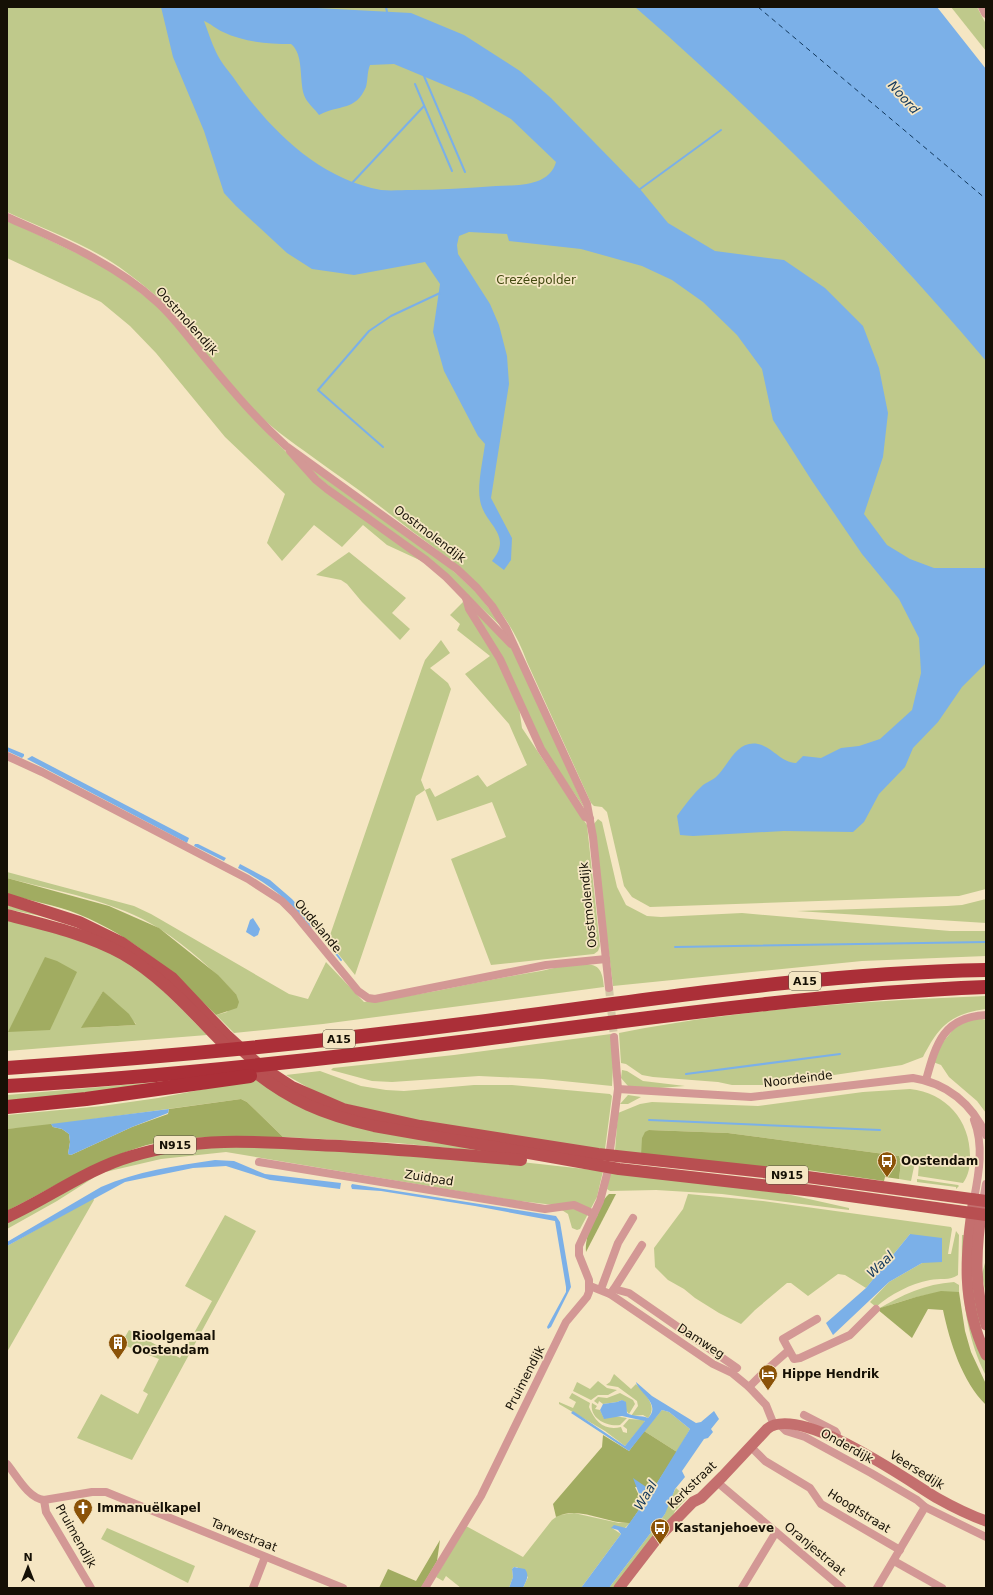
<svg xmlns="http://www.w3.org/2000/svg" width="993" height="1595" font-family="'DejaVu Sans',sans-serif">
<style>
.green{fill:#bfc98b;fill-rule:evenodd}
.forest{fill:#a1ac61}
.water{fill:#7bb0e8;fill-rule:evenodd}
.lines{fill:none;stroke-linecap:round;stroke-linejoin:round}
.stream{stroke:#7bb0e8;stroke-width:2}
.ferry{stroke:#11375b;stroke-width:1;stroke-dasharray:5 4;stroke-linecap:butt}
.minor-tunnel{stroke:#d3c6a6;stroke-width:8;stroke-dasharray:8 4;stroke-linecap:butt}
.minor{stroke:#d39895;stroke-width:8}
.tertiary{stroke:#d39895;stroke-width:10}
.secondary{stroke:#c46f6e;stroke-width:11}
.primary{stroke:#b84f51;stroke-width:12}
.motorway{stroke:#ab2f38;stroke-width:14}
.labels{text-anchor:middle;stroke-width:3.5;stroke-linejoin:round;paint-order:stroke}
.shield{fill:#f5e6c3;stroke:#58503e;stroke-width:1}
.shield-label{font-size:11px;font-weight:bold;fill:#151005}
.park-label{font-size:12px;fill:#434a11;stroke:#f5e6c3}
.street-label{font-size:12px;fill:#151005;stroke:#f5e6c3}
.poi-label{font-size:12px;font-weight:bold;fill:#151005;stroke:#f5e6c3;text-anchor:start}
.water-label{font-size:13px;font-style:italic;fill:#11375b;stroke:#f5e6c3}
</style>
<rect width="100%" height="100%" fill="#f5e6c3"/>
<g class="green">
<path d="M7,7H640L757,112L986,354V889L959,896L650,907L632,897L624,886L607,812L602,807L594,806L591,803L527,662C507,604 461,567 413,532C386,511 360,490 332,471C308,453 284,438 262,418C227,387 202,346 171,311C158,296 142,284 126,272C94,247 44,229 7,212Z"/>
<polygon points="951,7 977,7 986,24 986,51"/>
<polygon points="7,220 108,268 160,308 271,437 326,491 426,563 387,545 363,525 342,547 314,525 282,561 267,543 285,494 225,437 156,353 130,326 101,302 7,258"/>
<polygon points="300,459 435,554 478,594 506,631 473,600 319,478"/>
<polygon points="349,552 406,598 392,613 410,629 400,640 362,602 347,584 341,580 316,575"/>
<polygon points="463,602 496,655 519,707 522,728 587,825 600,946 598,951 594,954 491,965 451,859 506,837 492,802 437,821 425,790 416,796 355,975 328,941 422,668 425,660 441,640 450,653 430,668 448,683 451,689 421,780 425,790 430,788 435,797 478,775 487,787 527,765 509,724 465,674 490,656 457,630 460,624 450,615"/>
<polygon points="471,605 514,648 585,809 543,748"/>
<polygon points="598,819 602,822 617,887 626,905 647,916 661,917 742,913 950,931 986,931 986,956 862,961 613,986 593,825"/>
<path d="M7,872L134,906L151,914L289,994L308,999L326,962L364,1002C424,996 482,980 541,971C556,968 577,961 592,965C602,967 603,978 604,987L323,1024L234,1033L216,1015L227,1012L236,994C213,970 188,947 160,929C117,901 56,891 7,878Z"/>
<polygon points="986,899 986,923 797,911 947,906 962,905"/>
<polygon points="7,905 60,920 7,909"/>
<path d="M7,918C50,930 95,941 133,966C161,986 183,1011 207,1035L7,1051ZM103,991L136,1024V1025L82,1028Z"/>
<path d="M986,996V1009C950,1014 939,1026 923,1057L902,1065L766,1085H732L718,1082L653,1077L642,1075L626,1064L621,1063L619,1033C739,1009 864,1001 986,996Z"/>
<polygon points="978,1018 986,1020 986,1113 977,1101 949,1077 941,1065 933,1062 939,1047 957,1025"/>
<polygon points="611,1034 613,1067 612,1086 543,1079 479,1076 392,1082 372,1081 331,1070 333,1068 454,1055"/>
<polygon points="622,1070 627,1071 643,1081 685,1086 647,1089 628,1086 621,1078"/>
<polygon points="320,1071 361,1086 386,1090 404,1091 474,1085 512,1085 610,1094 612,1096 605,1149 581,1150 438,1127 330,1100 286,1075"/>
<polygon points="217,1077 7,1104 7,1095"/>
<polygon points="257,1079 520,1155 397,1143 283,1137 247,1102 241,1099 36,1127 7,1129 7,1115 102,1106 158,1098"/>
<path d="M910,1089C946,1093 970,1120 970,1156C970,1166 969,1175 963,1183L918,1176L919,1163L915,1162L911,1181L899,1179L901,1162L899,1156L728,1133L649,1130L641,1156L615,1151L618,1113L640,1104L652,1102L758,1106L863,1092Z"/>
<polygon points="628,1095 641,1097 628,1104 620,1104"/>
<polygon points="277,1146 521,1162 603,1171 597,1197 580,1229 577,1230 572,1228 568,1214 554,1205 511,1200 226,1152 161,1159 101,1173 57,1201 7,1229 7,1221 63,1191 126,1162 176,1149"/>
<polygon points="610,1172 782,1193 849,1208 849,1210 722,1194 656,1190 610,1191 607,1189"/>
<polygon points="917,1179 958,1185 959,1186 956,1189 956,1187 917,1182"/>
<path d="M688,1194L763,1201L951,1227L952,1229L948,1254H951L956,1231L959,1235L958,1275C950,1281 939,1278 930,1280C910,1284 891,1294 876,1307L870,1302L889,1282L922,1263L910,1234L866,1288L845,1275L838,1274L808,1296L791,1283H787L755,1310L741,1324L719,1313L695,1298L684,1289L668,1280L655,1267L654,1248L683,1209Z"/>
<polygon points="93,1198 94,1200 7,1352 7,1246"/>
<polygon points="225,1215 256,1231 132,1460 77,1438 101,1394 138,1414 148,1394 143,1391 159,1359 121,1344 129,1330 180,1358 212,1301 185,1286"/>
<path d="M962,1235H965L986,1359V1376C963,1331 961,1284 962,1235Z"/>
<polygon points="986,1259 986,1297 982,1274"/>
<path d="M954,1282L959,1285V1292C930,1291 905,1300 878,1309C902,1295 925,1284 954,1282Z"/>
<path d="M614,1374L631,1389L636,1384C643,1392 659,1406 648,1418L643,1415L631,1416L638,1406L637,1401L618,1387L606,1385L610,1382Z"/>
<polygon points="598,1381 607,1388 617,1390 608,1395 598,1395 591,1400 573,1391 577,1382 590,1389"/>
<path d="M572,1393L590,1403L589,1407C595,1422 605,1431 621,1427L623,1432L627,1433V1429L623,1426L629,1419L644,1420L645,1422L625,1446L605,1431L559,1404V1402L573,1408L576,1402L569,1398Z"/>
<polygon points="620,1393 633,1400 635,1404 629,1414 625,1409 626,1403 622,1400 617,1402 603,1404 599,1401 598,1404 594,1401 598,1397 607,1398"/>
<path d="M592,1403L597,1406L595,1409L600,1410L604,1418L614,1416L627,1418L620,1425C608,1427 589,1419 592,1403Z"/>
<polygon points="662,1410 669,1412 690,1429 677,1452 644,1431"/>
<polygon points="676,1488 687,1498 675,1511 672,1518 618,1588 609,1588 665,1514 666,1507"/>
<polygon points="574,1513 619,1523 630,1523 625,1528 612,1528 621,1534 581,1588 523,1588 528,1577 517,1567 514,1567 512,1569 513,1577 509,1588 461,1588 446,1576 443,1581 436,1577 466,1526 523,1557 552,1520 559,1515"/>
<polygon points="107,1528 195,1566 188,1583 101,1539"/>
</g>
<g class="forest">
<path d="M7,878L109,906L159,928L218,975L236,994L239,1002L237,1008L216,1015C172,972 136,938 78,914C56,905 30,901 7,894Z"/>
<polygon points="45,957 57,961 77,972 50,1030 8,1032"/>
<polygon points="103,991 129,1014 136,1025 81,1028"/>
<path d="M241,1099L247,1102L283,1137C244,1138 203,1135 165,1141C113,1150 54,1187 7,1211V1129L51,1124L53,1127L62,1129L69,1134L70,1142L68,1154L71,1155L132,1127L168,1114L169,1109Z"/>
<polygon points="649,1130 728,1133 899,1156 901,1162 899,1179 885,1177 884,1181 786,1167 763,1169 641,1156 642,1138 645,1132"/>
<path d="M609,1194H616L586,1252C584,1236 597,1205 609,1194Z"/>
<path d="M941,1291L959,1292L965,1331L971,1352L986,1384V1405C962,1381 950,1343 943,1310L928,1309L912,1338L877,1309L916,1297Z"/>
<path d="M644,1431L677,1452L652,1491L646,1488L635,1487L643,1504L630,1523C607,1524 578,1505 556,1517L553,1504L602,1447L603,1435L629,1451Z"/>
<polygon points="440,1540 437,1561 421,1588 379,1588 388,1569 416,1581"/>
</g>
<g class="water">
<path d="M161,7H298L411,13L464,35L520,71L551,98L640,189L668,223L715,251L784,260L825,288L863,326L879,368L888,413L883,457L864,514L887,545L910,559L934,568H986V663L962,687L938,722L913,748L905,767L879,794L864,822L853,832L784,831L693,836L680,835L677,816C685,805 693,794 703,785C707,782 713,780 716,777C729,765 736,740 758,744C773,747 780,762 796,763L803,756L821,758L841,748L859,746L880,739L912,710L921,673L919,638L899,599L862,554L812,481L773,420L762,369L737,335L703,302L672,280L642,266L581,249L509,241L507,234L469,232L459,236L457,245L458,254L490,304L499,325L507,356L509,384L491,498L512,538L511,560L504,570L492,561C514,534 484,525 480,500C477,485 483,460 485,444L478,436L444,371L433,332L440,284L425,262L354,275L312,269L287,253L236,206L224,193L204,131L173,57ZM204,21C210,23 216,29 223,32C244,42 267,44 291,44C304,54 299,80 304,95C306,102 315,109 319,115C339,104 355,112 366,87C368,80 367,72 370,65L394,64L473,97L511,119L556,162C549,187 517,185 496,186C468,188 440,190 411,190C402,190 391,191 381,190C318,179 268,128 233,77C227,69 220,61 216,52C211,42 208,31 204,21Z"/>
<path d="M635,7H937L986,69V361C879,234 760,116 635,7Z"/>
<polygon points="7,747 24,754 24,756 22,758 7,751"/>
<polygon points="32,756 189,838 187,843 27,759"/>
<polygon points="195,844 198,844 226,858 224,861 194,846"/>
<path d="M240,864L270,880L292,899L315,925L311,928C291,901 268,883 238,868Z"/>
<polygon points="253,918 260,929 258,935 254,937 246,932 250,920"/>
<polygon points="169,1109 168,1113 132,1127 71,1155 68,1154 70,1142 69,1134 62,1129 53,1127 51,1124"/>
<path d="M215,1160L234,1161L265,1174L341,1183L340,1189L270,1180L226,1166L193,1168L125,1182L7,1246V1242L101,1187C137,1171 175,1166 215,1160Z"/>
<polygon points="352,1184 556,1216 560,1222 571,1287 551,1327 548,1329 547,1327 566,1292 566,1287 555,1221 475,1206 381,1191 352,1189 351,1186"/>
<polygon points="910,1234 942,1238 942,1262 922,1263 889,1282 833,1335 826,1323 866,1288"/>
<path d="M636,1382L652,1396L696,1423L701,1422L714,1411L719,1419L711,1429L713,1432L708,1438L704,1439L682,1471L685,1477L675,1489L665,1514L609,1588H581L621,1534L618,1530L611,1528L614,1525L626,1528L643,1504L633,1478L652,1491L690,1429L669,1412L662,1410L629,1451L571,1413L573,1411L625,1446L645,1421L622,1416L604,1419L600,1410L603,1404L617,1402L622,1400L626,1402L627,1413C633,1417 641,1415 648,1418C662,1404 638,1392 636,1382Z"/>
<path d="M514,1567L525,1569C530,1576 526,1581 523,1588H509L513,1577L512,1569Z"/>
</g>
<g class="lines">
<g class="stream">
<polyline points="386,7 387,12"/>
<polyline points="424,76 465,172"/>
<polyline points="415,84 452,171"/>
<polyline points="353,182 424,106"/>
<polyline points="640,189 721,130"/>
<polyline points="383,447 318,390 369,331 391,316 440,293"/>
<polyline points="321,934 341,960"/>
<polyline points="675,947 986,942"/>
<polyline points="686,1074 840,1054"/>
<polyline points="649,1120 880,1130"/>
</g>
<polyline class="ferry" points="758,7 986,199"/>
<polyline class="minor-tunnel" points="609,988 614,1037"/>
<g class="minor">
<path d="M7,217C60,241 113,262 157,302C174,317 188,337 202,354C229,387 255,418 286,446L457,569L477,588L492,606L506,628L587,804L593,837L609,988"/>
<polyline points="290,451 316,480 327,489 426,560 446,577 511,644"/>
<polyline points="466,598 469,609 500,659 541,749 585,817 590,819"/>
<polyline points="7,756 42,772 248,879 282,901 294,913 358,991 368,998 375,999 546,965 606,959"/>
<path d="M926,1080C936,1044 943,1017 986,1015"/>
<path d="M618,1089L751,1097L913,1078C947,1083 972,1104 986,1135"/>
<polyline points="610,1150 618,1089 614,1037"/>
<polyline points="259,1162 545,1209 574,1205 594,1214"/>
<path d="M974,1199C979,1173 984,1145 974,1120"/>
<polyline points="983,1201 986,1184"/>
<polyline points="590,1286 610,1294 713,1364 732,1373 749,1387 766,1405 774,1425"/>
<polyline points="601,1289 618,1243 633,1218"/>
<polyline points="614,1289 642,1245"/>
<polyline points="610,1294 614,1289 629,1293 737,1368"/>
<polyline points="817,1319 783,1339 794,1359 800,1358 850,1335 876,1309"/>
<polyline points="749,1387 764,1372 788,1351"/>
<polyline points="804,1415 835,1431 837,1434 835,1439"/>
<polyline points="779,1424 786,1431 805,1437 871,1473 917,1500 925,1507 986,1537"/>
<polyline points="751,1447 765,1461 810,1488 821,1504 900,1550"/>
<path d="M7,1464C17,1476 28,1498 44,1500L92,1492H106L343,1588"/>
<polyline points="717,1482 842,1588"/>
<polyline points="44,1500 46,1512 91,1588"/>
<polyline points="894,1561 942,1588"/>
<polyline points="253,1588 265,1557"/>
<polyline points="425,1588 481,1496 566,1322 587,1297 589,1292 589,1280 579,1255 579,1246 600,1201 607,1174"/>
<polyline points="742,1588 776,1532"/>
<polyline points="877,1588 925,1507"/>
</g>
<polyline class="tertiary" points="983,7 986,13"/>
<g class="secondary">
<path d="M974,1199C965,1255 961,1302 986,1355"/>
<path d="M983,1201C976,1244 973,1283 986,1325"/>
<path d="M619,1588L656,1540L693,1502L701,1498L723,1476L767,1429C799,1403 907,1480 937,1498C953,1507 969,1515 986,1521"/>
</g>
<g class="primary">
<polyline points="7,899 79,922 122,943 172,978 226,1035 260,1066 292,1087 343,1109 420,1126 598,1154 800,1176 986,1201"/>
<path d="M7,915C46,925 87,934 123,954C163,977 194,1014 226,1046"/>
<path d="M250,1068C289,1100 324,1115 374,1126L619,1169L814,1191L986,1215"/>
<path d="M7,1217C49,1198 87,1169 132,1156C193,1137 255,1141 318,1145C386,1148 453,1154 521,1160"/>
</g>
<g class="motorway">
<path d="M7,1068C162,1057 316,1043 470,1023C641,1001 813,973 986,970"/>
<path d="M7,1086C159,1077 309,1061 460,1042C635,1020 809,994 986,987"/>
<polyline points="7,1107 86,1099 250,1076"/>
</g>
</g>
<defs>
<symbol id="bus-pin" viewBox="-11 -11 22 30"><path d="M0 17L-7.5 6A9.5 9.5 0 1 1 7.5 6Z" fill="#8b5308" stroke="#f5e6c3"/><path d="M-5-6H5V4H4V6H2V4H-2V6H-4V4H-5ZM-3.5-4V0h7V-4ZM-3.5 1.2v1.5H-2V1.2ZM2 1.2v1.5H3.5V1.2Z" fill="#fff"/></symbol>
<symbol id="building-pin" viewBox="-11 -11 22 30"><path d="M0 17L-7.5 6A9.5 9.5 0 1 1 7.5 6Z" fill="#8b5308" stroke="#f5e6c3"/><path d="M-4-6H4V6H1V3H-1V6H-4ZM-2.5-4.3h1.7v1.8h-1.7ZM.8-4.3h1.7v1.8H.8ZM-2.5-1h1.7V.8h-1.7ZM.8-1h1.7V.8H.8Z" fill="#fff"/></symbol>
<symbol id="hotel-pin" viewBox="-11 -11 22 30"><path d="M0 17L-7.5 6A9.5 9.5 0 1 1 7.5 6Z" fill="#8b5308" stroke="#f5e6c3"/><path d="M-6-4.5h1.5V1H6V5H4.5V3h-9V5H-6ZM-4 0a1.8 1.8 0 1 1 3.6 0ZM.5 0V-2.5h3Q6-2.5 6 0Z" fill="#fff"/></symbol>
<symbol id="church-pin" viewBox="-11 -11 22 30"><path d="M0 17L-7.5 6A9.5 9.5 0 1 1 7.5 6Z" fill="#8b5308" stroke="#f5e6c3"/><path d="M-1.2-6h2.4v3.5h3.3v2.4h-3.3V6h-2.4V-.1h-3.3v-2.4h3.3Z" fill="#fff"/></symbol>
</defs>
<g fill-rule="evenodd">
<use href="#bus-pin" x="876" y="1150" width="22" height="30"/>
<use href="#building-pin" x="107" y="1332" width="22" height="30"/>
<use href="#hotel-pin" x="757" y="1363" width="22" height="30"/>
<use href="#church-pin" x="72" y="1497" width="22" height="30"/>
<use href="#bus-pin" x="649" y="1517" width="22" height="30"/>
</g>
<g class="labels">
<g class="shield">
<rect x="789" y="972" width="32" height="18" rx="3"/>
<rect x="323" y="1030" width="32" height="18" rx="3"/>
<rect x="154" y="1136" width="42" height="18" rx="3"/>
<rect x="766" y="1166" width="42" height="18" rx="3"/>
</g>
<g class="shield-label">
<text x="805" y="985">A15</text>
<text x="339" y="1043">A15</text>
<text x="175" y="1149">N915</text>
<text x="787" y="1179">N915</text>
</g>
<g class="park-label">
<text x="536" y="284">Crezéepolder</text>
</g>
<g class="street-label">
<text transform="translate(187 321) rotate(48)" y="4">Oostmolendijk</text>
<text transform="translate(430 534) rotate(37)" y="4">Oostmolendijk</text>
<text transform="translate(588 905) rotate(-96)" y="4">Oostmolendijk</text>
<text transform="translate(318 926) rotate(50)" y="4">Oudelande</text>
<text transform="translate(798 1079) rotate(-7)" y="4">Noordeinde</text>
<text transform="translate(429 1178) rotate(9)" y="4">Zuidpad</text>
<text transform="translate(701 1341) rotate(33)" y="4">Damweg</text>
<text transform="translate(525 1378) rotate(-63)" y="4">Pruimendijk</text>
<text transform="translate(847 1446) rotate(29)" y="4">Onderdijk</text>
<text transform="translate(917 1470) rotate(32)" y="4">Veersedijk</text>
<text transform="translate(692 1485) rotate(-44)" y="4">Kerkstraat</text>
<text transform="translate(859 1511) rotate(32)" y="4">Hoogtstraat</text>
<text transform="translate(244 1535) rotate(22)" y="4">Tarwestraat</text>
<text transform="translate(76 1536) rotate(61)" y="4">Pruimendijk</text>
<text transform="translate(815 1549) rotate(40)" y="4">Oranjestraat</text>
</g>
<g class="poi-label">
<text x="901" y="1165">Oostendam</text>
<text x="132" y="1340">Rioolgemaal<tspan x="132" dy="14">Oostendam</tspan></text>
<text x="782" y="1378">Hippe Hendrik</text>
<text x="97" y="1512">Immanuëlkapel</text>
<text x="674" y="1532">Kastanjehoeve</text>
</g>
<g class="water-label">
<text transform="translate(904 97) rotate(48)" y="5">Noord</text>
<text transform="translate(880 1264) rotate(-44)" y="5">Waal</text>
<text transform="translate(645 1495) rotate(-59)" y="5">Waal</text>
</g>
</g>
<rect width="993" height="1595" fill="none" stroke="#151005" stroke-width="16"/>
<g transform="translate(28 1567)" stroke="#f5e6c3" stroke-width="3" paint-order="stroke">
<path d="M0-3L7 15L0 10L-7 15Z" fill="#151005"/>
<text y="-6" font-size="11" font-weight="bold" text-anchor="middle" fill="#151005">N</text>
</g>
</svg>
